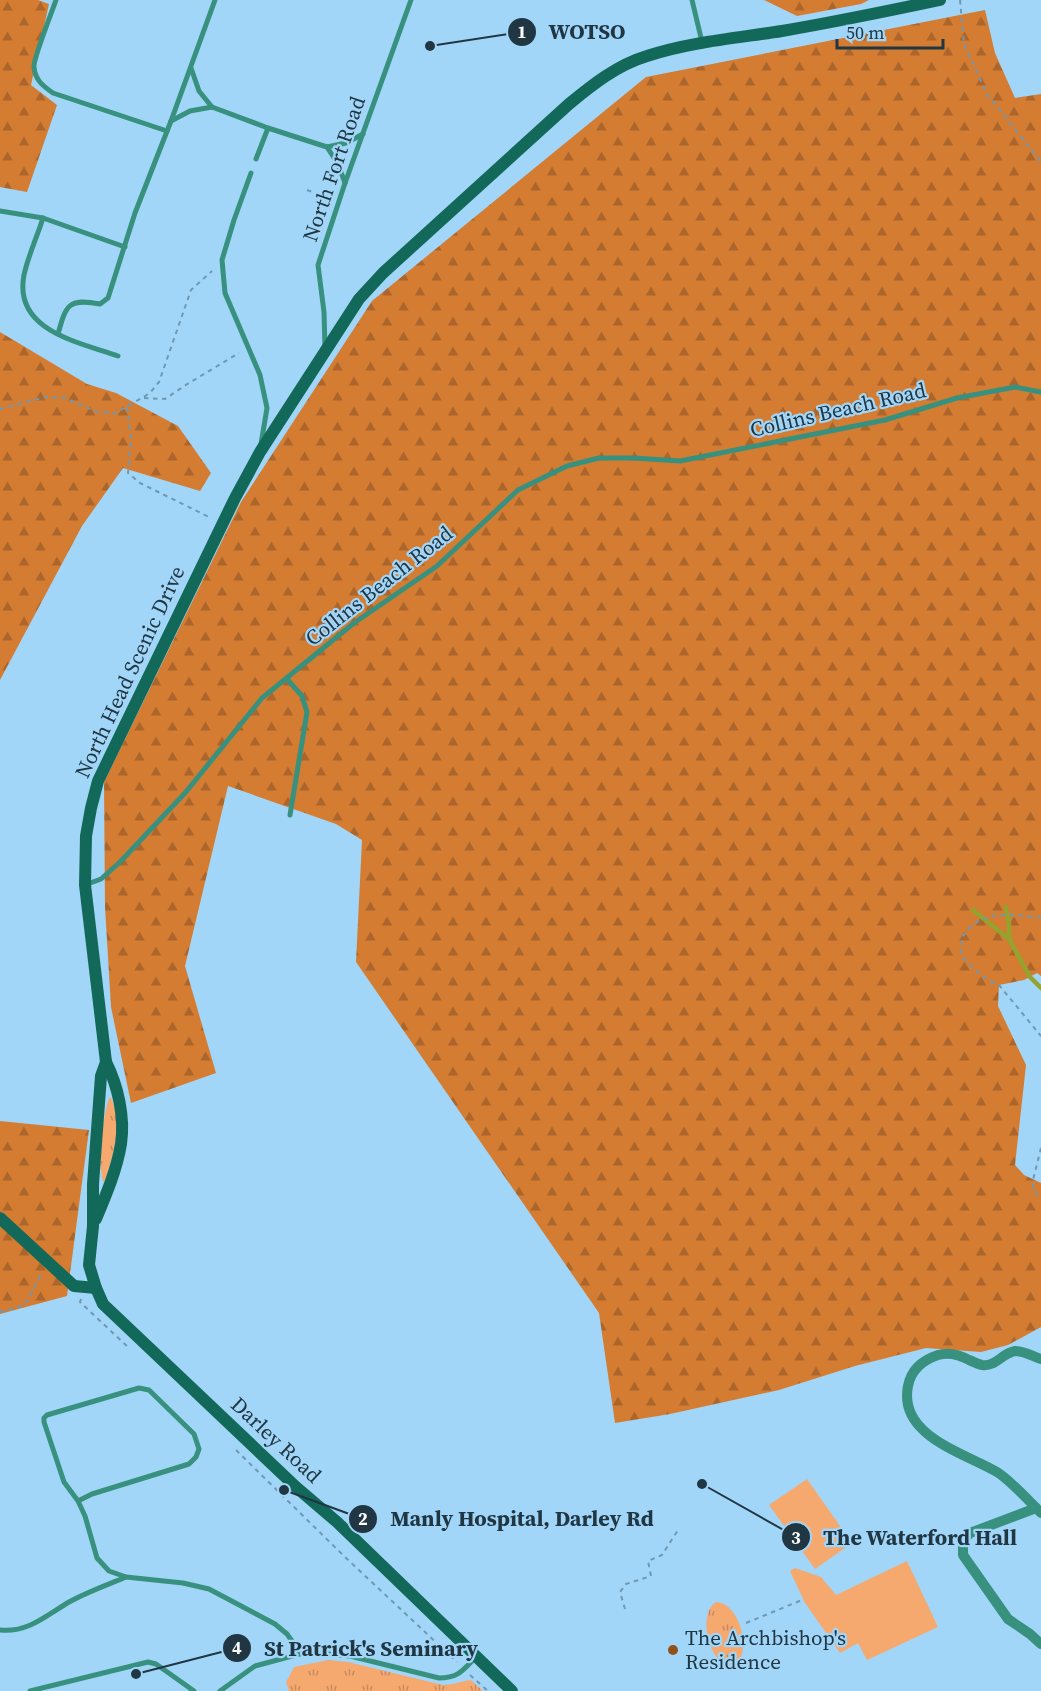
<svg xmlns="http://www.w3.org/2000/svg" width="1041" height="1691" font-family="'Source Serif 4',serif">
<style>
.grass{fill:url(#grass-tufts)}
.forest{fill:url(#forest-firs)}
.pitch{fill:#f6a96f}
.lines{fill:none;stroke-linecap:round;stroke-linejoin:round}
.stream{stroke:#93a32e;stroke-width:4.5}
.path{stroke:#7098b2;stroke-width:2;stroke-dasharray:4.5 4.5;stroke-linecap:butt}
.lane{stroke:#38917e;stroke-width:5}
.street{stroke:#38917e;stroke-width:10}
.secondary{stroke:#136959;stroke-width:12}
.poi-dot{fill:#905018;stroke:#a1d6f8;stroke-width:2}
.labels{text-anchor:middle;stroke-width:4.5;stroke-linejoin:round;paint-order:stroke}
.street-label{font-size:21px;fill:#213643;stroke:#a1d6f8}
.poi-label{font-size:21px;fill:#213643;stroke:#a1d6f8;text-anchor:start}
.leader{fill:none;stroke:#213643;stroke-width:2}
.callout-dot{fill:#213643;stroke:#a1d6f8;stroke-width:2}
.mark-label{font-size:18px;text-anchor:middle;font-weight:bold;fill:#fff}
.callout-label{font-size:22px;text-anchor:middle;font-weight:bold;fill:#213643;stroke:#a1d6f8;stroke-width:4.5;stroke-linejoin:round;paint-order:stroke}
</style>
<defs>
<pattern id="grass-tufts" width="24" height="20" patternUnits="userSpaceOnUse" patternTransform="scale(1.5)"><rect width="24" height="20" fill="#f6a96f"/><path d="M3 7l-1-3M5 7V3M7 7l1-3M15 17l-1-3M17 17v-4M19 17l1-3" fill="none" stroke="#c78a5d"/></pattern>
<pattern id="forest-firs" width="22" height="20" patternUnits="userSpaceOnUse" patternTransform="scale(1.5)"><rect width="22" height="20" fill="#d47c32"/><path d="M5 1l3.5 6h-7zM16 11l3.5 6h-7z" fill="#ac662c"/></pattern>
</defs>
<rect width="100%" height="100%" fill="#a1d6f8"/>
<g class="grass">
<path d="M109,1098H111C124,1124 113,1155 105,1181L103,1182C97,1158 102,1122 109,1098Z"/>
<path d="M716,1602C741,1603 753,1655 733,1668C710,1667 696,1615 716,1602Z"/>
<path d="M328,1660L348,1662L443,1685C453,1685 461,1681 471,1680L483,1691H289L286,1682L294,1667Z"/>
</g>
<g class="forest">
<polygon points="0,0 38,0 49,4 31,85 57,105 27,192 0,187"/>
<polygon points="764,0 869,0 861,4 797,16"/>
<polygon points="985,10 995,53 1015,98 1041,94 1041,976 1037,973 1024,980 999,985 998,1006 1026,1065 1015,1165 1024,1175 1041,1183 1041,1327 1008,1345 981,1352 926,1348 855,1366 779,1390 670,1414 615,1423 599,1313 356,962 362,840 336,824 228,786 185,966 216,1073 131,1103 111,1007 105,907 104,782 241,502 372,301 646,77"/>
<polygon points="0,332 87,384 116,393 178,426 211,473 200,491 123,468 82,526 0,680"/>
<polygon points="0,1121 89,1130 67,1296 0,1314"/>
</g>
<g class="pitch">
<polygon points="807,1479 852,1543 815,1569 769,1505"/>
<polygon points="907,1561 938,1627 867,1660 858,1643 840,1653 805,1603 790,1571 795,1568 821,1577 836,1595"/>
</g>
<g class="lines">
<g class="stream">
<polyline points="1006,907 1009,924 1009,939"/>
<polyline points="973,910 1009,939 1030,977 1041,988"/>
</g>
<g class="path">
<polyline points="960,0 964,44 987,94 1041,162"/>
<polyline points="307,190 330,198"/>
<polyline points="144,398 165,399 189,383 239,353"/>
<polyline points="127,407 131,436 128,473 140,483 211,518"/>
<polyline points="0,409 46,397 65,398 97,412 116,413 150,393 159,382 191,290 212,271"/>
<path d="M1041,918C1021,915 992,911 974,924C971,926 966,933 962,937L961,955C971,967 985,980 999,985L1041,1036"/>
<polyline points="1041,1148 1033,1180 1033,1190 1041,1198"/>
<polyline points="81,1299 80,1302 130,1349"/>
<polyline points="0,1312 21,1306 28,1300 41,1274"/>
<polyline points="236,1450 346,1558 457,1662"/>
<polyline points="625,1609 620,1592 626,1584 651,1576 648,1561 662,1555 678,1530"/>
<polyline points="746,1623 802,1600"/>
<polyline points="470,1675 488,1691"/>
</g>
<g class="lane">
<path d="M56,0C52,12 33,59 34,67C35,80 43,86 53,93L167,131"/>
<polyline points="692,0 702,42"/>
<polyline points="191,68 199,91 212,107"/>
<polyline points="171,121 190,111 212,107 268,128 327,147"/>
<polyline points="256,159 268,128"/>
<polyline points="251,173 234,220 222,260 225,293 260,375 267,408 261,444"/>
<polyline points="345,183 338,164 327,147 346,143 363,134"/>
<polyline points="0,211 43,218 125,247"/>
<path d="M43,218C37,237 28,256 24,275C13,331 79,342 118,356"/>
<path d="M58,334C66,305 68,298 100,304L108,298L135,213L171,121L215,0"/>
<polyline points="325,348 324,312 318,265 345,183 411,0"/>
<polyline points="287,679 302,696 307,712 290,815"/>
<polyline points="85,885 101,879 120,862 185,793 262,698 354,623 437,566 518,490 567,466 599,458 634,458 680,461 885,420 957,398 1015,387 1041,392"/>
<path d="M78,1501L92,1494L189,1464L196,1457L199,1449L194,1434L149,1390L139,1388L47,1415L44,1418V1422L64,1482L78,1501L85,1516L97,1558L109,1571L126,1577L183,1583L209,1589L275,1624L287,1634L297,1648L307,1652L350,1656L439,1678C459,1678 463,1670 476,1657"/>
<path d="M0,1630C28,1633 47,1615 69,1602C87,1592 107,1585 126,1577"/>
<polyline points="30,1691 148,1662 156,1664 194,1691"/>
<polyline points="220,1691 255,1666 307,1652"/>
</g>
<g class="street">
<path d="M1041,1359C1032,1356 1024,1351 1015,1351C1002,1353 996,1367 982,1365C977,1364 974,1362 969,1360C960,1355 948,1352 938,1355C923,1360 911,1370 908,1386C898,1436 965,1453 997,1472C1010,1480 1029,1501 1041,1513"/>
<polyline points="1036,1508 970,1533 963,1541 963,1555 1008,1619 1030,1634 1041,1644"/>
</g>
<g class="secondary">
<polyline points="0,1218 74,1286 96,1288"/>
<path d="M96,1219C106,1195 117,1169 121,1144C125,1117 118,1086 106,1062"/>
<path d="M512,1691L337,1522L296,1487L103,1304L96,1288L89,1265L93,1226V1184L101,1076L106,1062L85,885L86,836L91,808L98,781L235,498L260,452L359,299L383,273L569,104C592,85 617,65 647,56C690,42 737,38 782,31C835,22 888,11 940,0"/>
</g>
</g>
<circle class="poi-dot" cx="673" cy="1650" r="6"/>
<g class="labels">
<g class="street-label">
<text transform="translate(334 169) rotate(-71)" y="7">North Fort Road</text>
<text transform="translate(838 410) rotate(-13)" y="7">Collins Beach Road</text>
<text transform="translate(379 586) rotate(-38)" y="7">Collins Beach Road</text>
<text transform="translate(130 672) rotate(-65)" y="7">North Head Scenic Drive</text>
<text transform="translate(276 1440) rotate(43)" y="7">Darley Road</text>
</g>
<g class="poi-label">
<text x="685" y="1645">The Archbishop's<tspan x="685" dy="24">Residence</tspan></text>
</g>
</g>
<path class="leader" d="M430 46L522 32M284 1490L363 1519M702 1484L796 1537M136 1674L237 1648"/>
<g class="callout-dot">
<circle cx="430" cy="46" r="6"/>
<circle cx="284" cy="1490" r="6"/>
<circle cx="702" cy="1484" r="6"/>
<circle cx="136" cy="1674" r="6"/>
<circle cx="522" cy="32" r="15"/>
<circle cx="363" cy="1519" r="15"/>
<circle cx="796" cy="1537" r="15"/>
<circle cx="237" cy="1648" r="15"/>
</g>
<g class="mark-label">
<text x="522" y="38">1</text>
<text x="363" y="1525">2</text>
<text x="796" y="1544">3</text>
<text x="237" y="1654">4</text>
</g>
<g class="callout-label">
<text x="587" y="39">WOTSO</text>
<text x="522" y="1526">Manly Hospital, Darley Rd</text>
<text x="920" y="1545">The Waterford Hall</text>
<text x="371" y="1656">St Patrick's Seminary</text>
</g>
<path d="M837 39v9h106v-9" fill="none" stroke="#213643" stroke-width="3"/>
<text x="846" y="39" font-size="18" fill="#213643" stroke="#a1d6f8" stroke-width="4.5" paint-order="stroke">50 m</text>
</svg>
